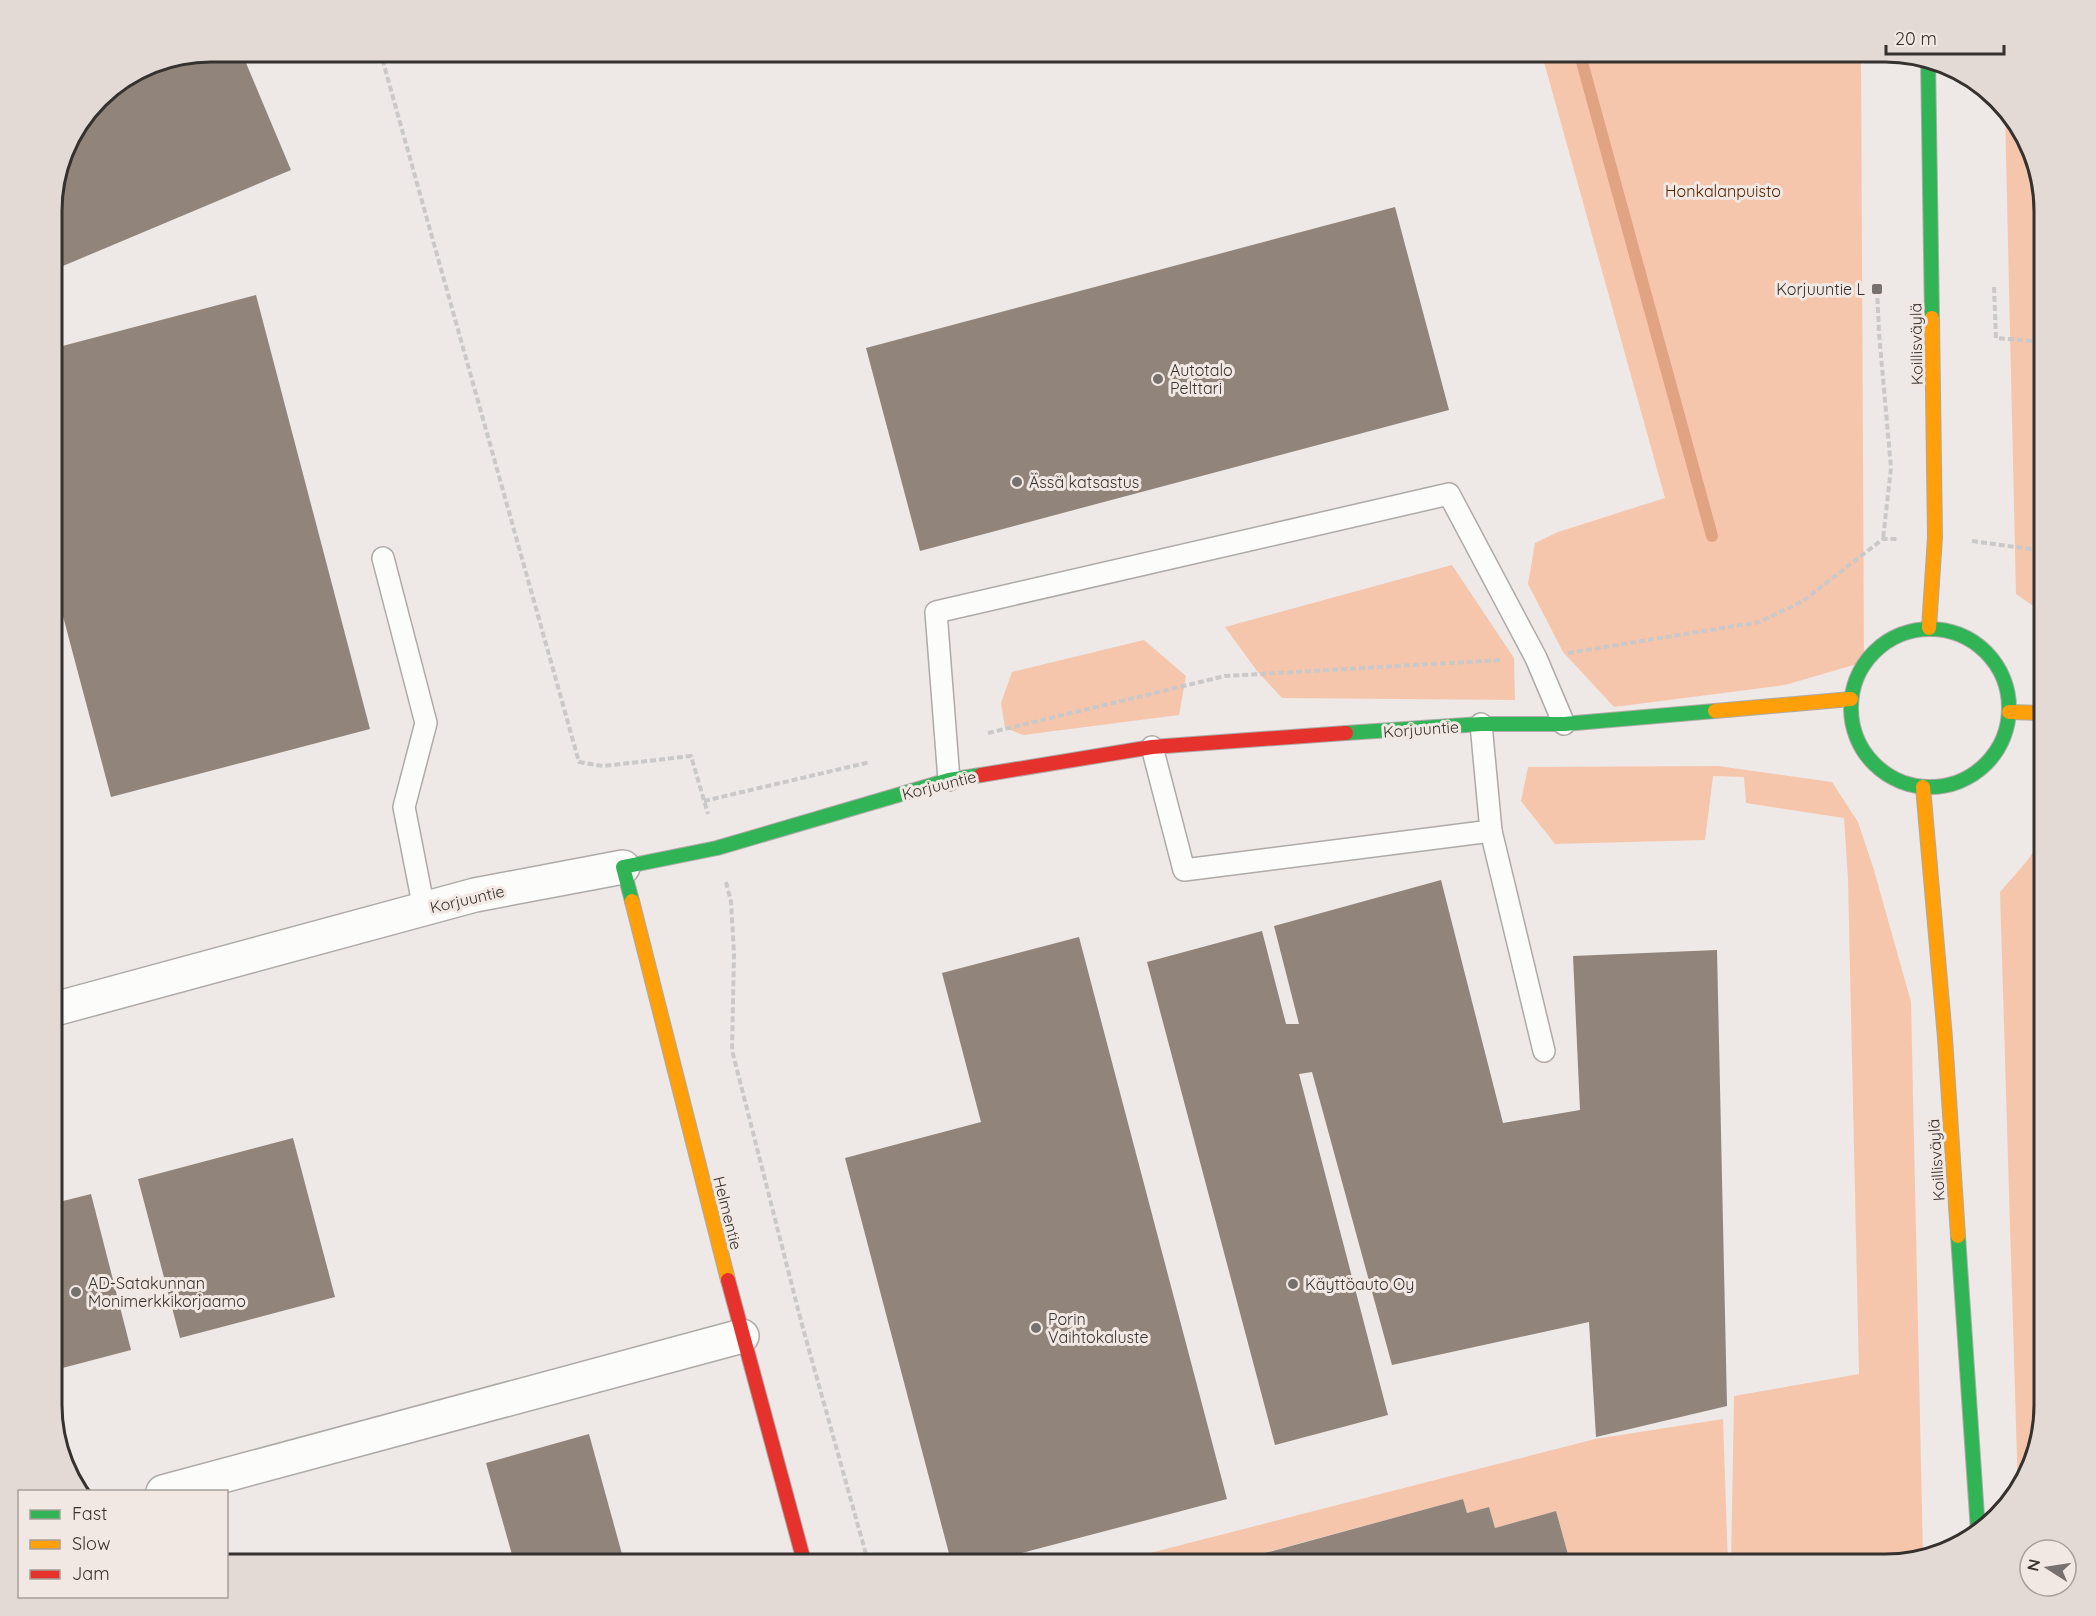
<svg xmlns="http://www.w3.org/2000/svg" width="2096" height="1616" font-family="Quicksand,sans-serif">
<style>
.green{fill:#f5c6ac}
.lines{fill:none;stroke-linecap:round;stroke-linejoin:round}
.stream{stroke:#e1a483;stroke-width:12}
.building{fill:#91847a}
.lane-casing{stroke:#aeaaa7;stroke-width:24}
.street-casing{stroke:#aeaaa7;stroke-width:36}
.fast-casing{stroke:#aeaaa7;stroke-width:16}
.slow-casing{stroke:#aeaaa7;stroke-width:16}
.jam-casing{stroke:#aeaaa7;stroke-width:16}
.path{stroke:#cac8c8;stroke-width:4;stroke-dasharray:6 3;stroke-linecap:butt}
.lane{stroke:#fcfcfb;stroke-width:21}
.street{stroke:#fcfcfb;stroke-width:33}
.fast{stroke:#30b455;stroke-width:14}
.slow{stroke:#ff9f0a;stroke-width:14}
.jam{stroke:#e5322d;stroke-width:14}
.poi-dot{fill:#76716f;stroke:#f2e8e3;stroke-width:2}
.labels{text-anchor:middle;stroke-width:6;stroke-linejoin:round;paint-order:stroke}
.park-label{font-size:16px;fill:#572200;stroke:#f2e8e3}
.poi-label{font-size:16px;fill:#35312f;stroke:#f2e8e3;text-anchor:start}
.street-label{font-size:16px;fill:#35312f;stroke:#f2e8e3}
.rim{fill:none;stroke:#35312f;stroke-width:3}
</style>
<rect width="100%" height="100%" fill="#eee9e6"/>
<g class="green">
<polygon points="1541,51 1861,51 1864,662 1785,685 1614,707 1563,652 1528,584 1535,543 1558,532 1665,498"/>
<polygon points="2005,112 2029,140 2045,210 2045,614 2016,594"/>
<polygon points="1452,565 1514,658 1515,700 1282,698 1257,671 1225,627"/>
<polygon points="1144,640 1186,676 1179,715 1023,735 1005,728 1001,703 1012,672"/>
<polygon points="1718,766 1832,782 1858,822 1874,870 1911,1002 1923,1556 1885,1565 1731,1565 1734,1396 1859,1374 1848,879 1844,818 1746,803 1744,777 1713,776 1705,840 1555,844 1521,801 1528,767"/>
<polygon points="2045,835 2045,1406 2036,1457 2018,1492 2000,892 2027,861"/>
<polygon points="1723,1419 1728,1565 1571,1565 1556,1511 1495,1528 1489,1507 1467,1513 1463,1499 1219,1565 1103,1565 1595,1439"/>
</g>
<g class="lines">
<polyline class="stream" points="1579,51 1712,536"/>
</g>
<g class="building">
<polygon points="211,51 241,51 291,170 51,271 51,200 67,140 105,91 150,63"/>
<polygon points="1395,207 1449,410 920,551 866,348"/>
<polygon points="256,295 370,729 111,797 51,571 51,349"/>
<polygon points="1441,880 1503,1123 1580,1110 1573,956 1717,950 1727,1406 1596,1437 1589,1322 1392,1365 1312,1072 1299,1074 1388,1415 1275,1445 1147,962 1262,931 1286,1024 1299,1024 1274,926"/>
<polygon points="1079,937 1227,1499 976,1565 952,1565 845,1158 981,1122 942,973"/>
<polygon points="293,1138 335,1297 180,1338 138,1179"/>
<polygon points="91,1194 131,1350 51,1371 51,1204"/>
<polygon points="589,1434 625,1565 515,1565 486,1463"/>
<polygon points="1463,1499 1467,1513 1489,1507 1495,1528 1556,1511 1571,1565 1221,1565"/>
</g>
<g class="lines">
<defs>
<g id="lane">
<polyline points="383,558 426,723 404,807 424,909"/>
<polyline points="1152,747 1184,870 1491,831 1481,724"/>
<polyline points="949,780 936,612 1449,494 1536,658 1564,724"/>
<polyline points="1491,831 1544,1051"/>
</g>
<g id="street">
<polyline points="51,1010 475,895 623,867"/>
<polyline points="163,1492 742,1336"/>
</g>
<g id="fast">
<polyline points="1928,58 1932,318"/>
<circle cx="1930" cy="708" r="79"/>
<polyline points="1346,733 1481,724 1564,724 1715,711"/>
<polyline points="632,901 623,867 717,848 949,780 981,775"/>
<polyline points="1958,1236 1978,1531"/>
</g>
<g id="slow">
<polyline points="1929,628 1935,537 1932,318"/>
<polyline points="1715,711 1851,699"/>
<polyline points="2009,712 2045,713"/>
<polyline points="1923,787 1945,1038 1958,1236"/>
<polyline points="632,901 728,1280"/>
</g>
<g id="jam">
<polyline points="981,775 1152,747 1346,733"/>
<polyline points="728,1280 805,1565"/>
</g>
</defs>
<use href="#lane" class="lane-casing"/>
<use href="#street" class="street-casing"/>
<use href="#fast" class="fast-casing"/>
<use href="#slow" class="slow-casing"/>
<use href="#jam" class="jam-casing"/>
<g class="path">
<polyline points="380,51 579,762 603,766 691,756 708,814"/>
<polyline points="1994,287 1996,338 2045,342"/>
<polyline points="1877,289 1879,333 1891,468 1883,539"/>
<polyline points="2045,341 2036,385 2038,550 2045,563"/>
<polyline points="1972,541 2038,550"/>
<polyline points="1568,653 1759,622 1803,601 1883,539 1898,539"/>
<polyline points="988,733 1225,676 1501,660"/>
<polyline points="704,801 870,762"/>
<polyline points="726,882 731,902 734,954 732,1050 801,1321 869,1565"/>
</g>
<use href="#lane" class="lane"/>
<use href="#street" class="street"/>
<use href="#fast" class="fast"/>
<use href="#slow" class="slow"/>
<use href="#jam" class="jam"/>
</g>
<g class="poi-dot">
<rect x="1871" y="283" width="12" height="12" rx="3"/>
<circle cx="1158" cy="379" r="6"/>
<circle cx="1017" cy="482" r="6"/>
<circle cx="1293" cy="1284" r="6"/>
<circle cx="76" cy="1292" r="6"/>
<circle cx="1036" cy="1328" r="6"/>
</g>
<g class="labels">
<g class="park-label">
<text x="1723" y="197">Honkalanpuisto</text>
</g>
<g class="poi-label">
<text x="1865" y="295" text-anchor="end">Korjuuntie L</text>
<text x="1170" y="376">Autotalo<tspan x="1170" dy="18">Pelttari</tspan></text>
<text x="1029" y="488">Ässä katsastus</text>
<text x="88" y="1289">AD-Satakunnan<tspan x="88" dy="18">Monimerkkikorjaamo</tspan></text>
<text x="1305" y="1290">Käyttöauto Oy</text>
<text x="1048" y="1325">Porin<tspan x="1048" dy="18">Vaihtokaluste</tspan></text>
</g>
<g class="street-label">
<text transform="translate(1916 344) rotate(-91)" y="6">Koillisväylä</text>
<text transform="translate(1421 729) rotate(-4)" y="6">Korjuuntie</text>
<text transform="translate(939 785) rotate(-14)" y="6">Korjuuntie</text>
<text transform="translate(467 899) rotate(-13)" y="6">Korjuuntie</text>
<text transform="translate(1936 1160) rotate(-94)" y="6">Koillisväylä</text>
<text transform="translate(728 1213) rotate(76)" y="6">Helmentie</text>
</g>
</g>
<path d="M0 0H2096V1616H0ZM211 62H1885A149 149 0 0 1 2034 211V1405A149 149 0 0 1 1885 1554H211A149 149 0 0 1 62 1405V211A149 149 0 0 1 211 62Z" fill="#e3d9d5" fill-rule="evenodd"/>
<path class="rim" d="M211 62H1885A149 149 0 0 1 2034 211V1405A149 149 0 0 1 1885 1554H211A149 149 0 0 1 62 1405V211A149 149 0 0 1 211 62Z"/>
<rect x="18" y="1490" width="210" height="108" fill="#f2e8e3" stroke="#a69f9b" stroke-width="1.5"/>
<rect x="30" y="1510" width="30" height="9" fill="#30b455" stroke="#a69f9b" stroke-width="1.5"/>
<text x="72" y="1520" font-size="18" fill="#35312f">Fast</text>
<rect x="30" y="1540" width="30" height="9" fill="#ff9f0a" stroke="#a69f9b" stroke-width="1.5"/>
<text x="72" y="1550" font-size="18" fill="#35312f">Slow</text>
<rect x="30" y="1570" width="30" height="9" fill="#e5322d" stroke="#a69f9b" stroke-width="1.5"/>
<text x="72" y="1580" font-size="18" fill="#35312f">Jam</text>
<g transform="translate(2048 1568) rotate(282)"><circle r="28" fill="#f2e8e3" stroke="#a69f9b" stroke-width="1.5"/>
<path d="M0-4.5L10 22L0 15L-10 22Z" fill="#76716f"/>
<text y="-9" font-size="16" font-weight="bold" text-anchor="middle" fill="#35312f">N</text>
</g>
<path d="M1886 45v9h118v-9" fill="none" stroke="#35312f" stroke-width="3"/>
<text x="1895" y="45" font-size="18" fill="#35312f" stroke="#f2e8e3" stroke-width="4.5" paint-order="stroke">20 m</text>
</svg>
